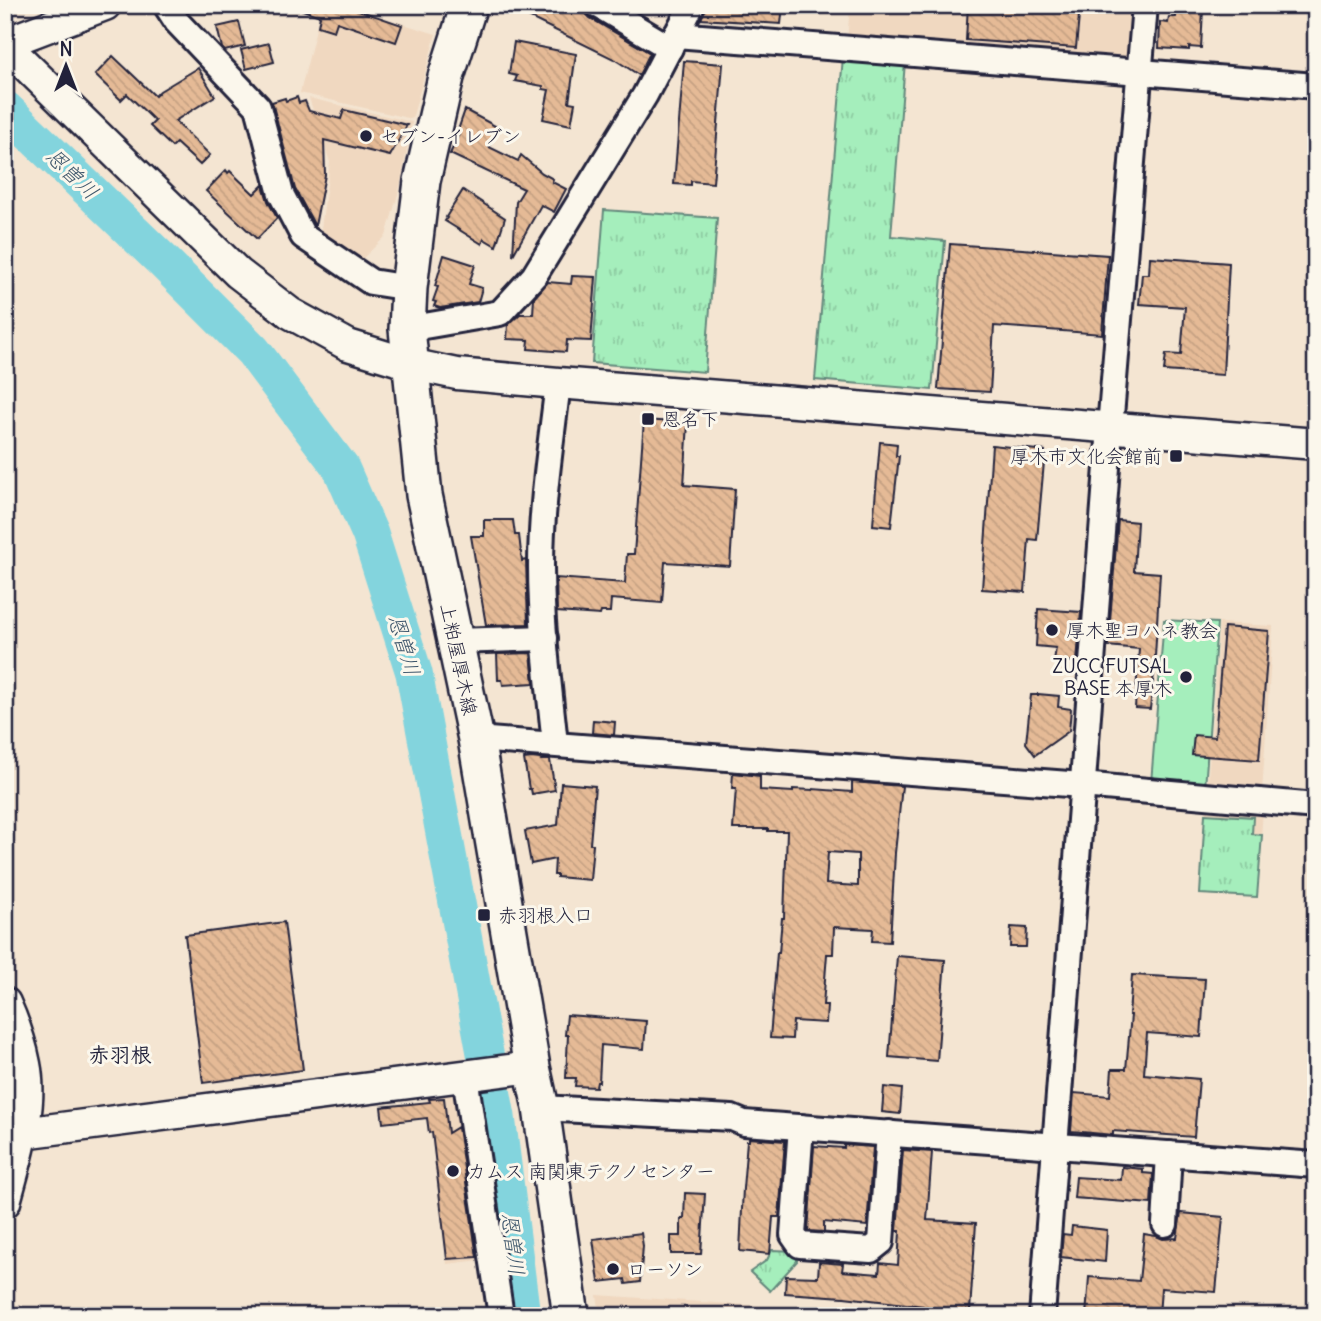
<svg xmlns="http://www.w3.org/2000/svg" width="1321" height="1321" font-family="Delius,'Klee One',sans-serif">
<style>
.built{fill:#f0d8c0}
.park{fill:url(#park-tufts);stroke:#64887c;stroke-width:2}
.garden{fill:#a5eebc;stroke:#64887c;stroke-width:2}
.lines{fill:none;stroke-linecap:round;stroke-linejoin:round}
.river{stroke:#83d4dd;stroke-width:37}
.building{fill:url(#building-back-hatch);stroke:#22223b;stroke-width:2;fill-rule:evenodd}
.minor-casing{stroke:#22223b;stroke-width:30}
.tertiary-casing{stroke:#22223b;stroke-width:35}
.secondary-casing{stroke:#22223b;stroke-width:40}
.minor{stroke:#fbf7ec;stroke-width:24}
.tertiary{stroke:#fbf7ec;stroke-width:30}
.secondary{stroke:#fbf7ec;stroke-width:35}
.poi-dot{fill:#22223b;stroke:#fbf7ec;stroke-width:2.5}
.labels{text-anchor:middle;stroke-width:6;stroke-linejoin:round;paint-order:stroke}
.poi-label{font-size:19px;fill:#22223b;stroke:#fbf7ec;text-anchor:start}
.street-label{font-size:19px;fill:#22223b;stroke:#fbf7ec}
.water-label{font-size:21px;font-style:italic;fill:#3f576c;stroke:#fbf7ec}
.neighbourhood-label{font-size:21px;font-weight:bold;fill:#22223b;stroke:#fbf7ec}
</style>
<defs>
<pattern id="park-tufts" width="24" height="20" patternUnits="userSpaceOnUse" patternTransform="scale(1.75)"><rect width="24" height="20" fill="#a5eebc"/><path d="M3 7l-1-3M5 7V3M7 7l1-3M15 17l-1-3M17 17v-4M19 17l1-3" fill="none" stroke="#8ecca2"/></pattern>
<pattern id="building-back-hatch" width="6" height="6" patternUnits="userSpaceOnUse" patternTransform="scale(1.75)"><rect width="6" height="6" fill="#e5ba96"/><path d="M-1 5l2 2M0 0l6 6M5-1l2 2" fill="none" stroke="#c4a082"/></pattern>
</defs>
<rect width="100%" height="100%" fill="#f4e5d2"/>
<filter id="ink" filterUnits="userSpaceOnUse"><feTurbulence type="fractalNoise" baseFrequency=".0143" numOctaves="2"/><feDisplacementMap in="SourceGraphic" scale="14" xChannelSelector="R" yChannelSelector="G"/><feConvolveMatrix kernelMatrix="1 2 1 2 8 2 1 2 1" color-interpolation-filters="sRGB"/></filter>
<g filter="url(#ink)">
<g class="built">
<polygon points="322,5 342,5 436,34 412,119 300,93"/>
<polygon points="850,5 1137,5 1133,55 1125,62 847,42"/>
<polygon points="309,98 412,122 400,187 386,236 359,262 320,236 330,162"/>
<polygon points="1219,623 1273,626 1262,793 1263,809 1257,897 1200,894"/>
<polygon points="464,1089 489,1259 447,1264 426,1093"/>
<polygon points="597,1295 912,1316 600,1316"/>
</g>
<g class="park">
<polygon points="843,57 905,62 891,236 945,241 932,390 815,380"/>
<polygon points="604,210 717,218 705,372 592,363"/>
<polygon points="1205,814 1253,817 1252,834 1262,835 1257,897 1200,894"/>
<polygon points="772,1250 797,1251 797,1261 770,1291 750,1272 767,1260"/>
</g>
<polygon class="garden" points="1164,620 1217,623 1205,788 1151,783"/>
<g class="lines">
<polyline class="river" points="5,109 162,260 253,351 341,468 370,534 414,673 497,1117 522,1316"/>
</g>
<g class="building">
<polygon points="297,5 357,5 355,9 402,25 396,42 337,22 334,31 318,26 320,16 297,8"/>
<polygon points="504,5 583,5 585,13 590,18 650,53 639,75 614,59"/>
<polygon points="707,5 783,5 781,24 701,19"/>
<polygon points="968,5 1080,5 1076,48 966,40"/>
<polygon points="1177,7 1203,9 1201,48 1189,47 1189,50 1159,48 1160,22 1168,23 1169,17 1176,17"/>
<polygon points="239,22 245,46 225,51 222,48 217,27"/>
<polygon points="514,42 576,54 569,102 575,103 571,125 543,119 549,90 543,89 543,86 515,81 517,76 509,74"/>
<polygon points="269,43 274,62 246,69 241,50"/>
<polygon points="113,56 155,96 160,91 198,68 215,96 175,121 210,155 200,165 176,143 172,147 150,126 155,121 127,94 121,100 95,75"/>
<polygon points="684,61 723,64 713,183 691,181 691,185 674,184"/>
<polygon points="297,97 299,103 305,101 309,111 341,119 344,110 407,125 390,156 324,140 325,175 315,226 295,189 272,102 285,98 286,101"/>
<polygon points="465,110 497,127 489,147 518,161 521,155 542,173 553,179 552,182 566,189 554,212 541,205 513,255 516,202 524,189 450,154 459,134 457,133"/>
<polygon points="226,170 228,173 230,171 254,194 263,185 268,201 277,218 257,239 206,191"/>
<polygon points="463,190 505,218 496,246 484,239 482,244 445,221 447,218 446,217"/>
<polygon points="950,244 1108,255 1102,334 994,326 990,392 938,389"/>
<polygon points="444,255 475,265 469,284 482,288 478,302 440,308 434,306 436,302 433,301 438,287 435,286"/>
<polygon points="1150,257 1229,263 1223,375 1164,371 1166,354 1181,355 1185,307 1139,304 1142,274 1149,274"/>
<polygon points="572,276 596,277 591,341 567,340 566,352 528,349 529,340 507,339 508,325 520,314 533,314 534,298 548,282 571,284"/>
<polygon points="644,420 688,423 684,485 735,489 730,566 665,562 662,603 611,599 610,612 601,612 600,615 557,612 556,578 625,583 627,554 634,554"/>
<polygon points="880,442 897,444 896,456 899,456 891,527 873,525"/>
<polygon points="992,445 1045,451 1037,540 1029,539 1025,592 982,589"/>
<polygon points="484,520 513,520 515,535 519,535 522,561 526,560 528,624 486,625 471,536 484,536"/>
<polygon points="1118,520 1137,522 1134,571 1160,573 1154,673 1150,709 1135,708 1139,649 1108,646"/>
<polygon points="1038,609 1081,612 1077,662 1054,661 1056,648 1036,646"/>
<polygon points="1224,627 1269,631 1259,760 1192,755 1194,735 1215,737"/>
<polygon points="531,653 534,683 503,685 502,680 498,680 497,654"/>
<polygon points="1038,694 1059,696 1058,707 1071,709 1069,731 1035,755 1026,743 1031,695 1038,695"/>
<polygon points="593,720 615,722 614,735 592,733"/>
<polygon points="531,758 540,759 541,760 550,760 555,790 532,794 531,789 529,789 524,759"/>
<path d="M733,773L760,776V790L793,792V789L813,790V789L852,792V782L902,786L895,853L890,942L872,941L873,929L834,927L833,954H827L823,1005H827L826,1023L793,1021L792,1039L770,1038L777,953H779L782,918H784L787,831H768V829H733L736,788H732ZM828,852L858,854V886L826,884Z"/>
<polygon points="561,783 595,786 590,844 593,844 590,880 557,877 557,875 554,875 555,859 531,864 525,831 558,825"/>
<polygon points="284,922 303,1070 203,1083 185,935"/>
<polygon points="1011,927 1027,928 1026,947 1010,947"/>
<polygon points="897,956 945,960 937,1061 889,1057"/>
<polygon points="1132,975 1205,979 1201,1037 1147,1033 1144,1074 1199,1079 1194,1137 1113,1131 1113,1135 1071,1131 1074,1093 1110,1096 1112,1069 1126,1069 1131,1015 1129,1015"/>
<polygon points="567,1015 646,1021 644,1049 601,1045 599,1082 597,1082 596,1087 575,1086 576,1078 566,1078 568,1035 565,1035"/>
<polygon points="884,1087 902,1089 900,1114 882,1112"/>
<polygon points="444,1098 448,1133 458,1127 477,1257 447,1259 432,1132 429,1133 427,1118 383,1123 381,1107 430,1102 429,1099"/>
<polygon points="749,1138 785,1141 779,1217 773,1217 770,1254 740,1251 743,1188 747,1141 749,1141"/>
<polygon points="844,1145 873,1147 867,1226 824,1222 824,1232 808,1231 814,1146 844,1148"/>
<polygon points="903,1150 932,1152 927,1220 976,1223 970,1311 967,1310 967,1313 923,1310 923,1306 844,1297 785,1293 786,1276 818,1277 819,1262 843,1264 842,1271 879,1274 880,1263 898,1265 900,1231 897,1231"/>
<polygon points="1122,1167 1143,1169 1143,1173 1153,1174 1151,1204 1074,1198 1076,1177 1121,1180"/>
<polygon points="685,1193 705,1194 701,1254 671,1254 671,1236 681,1236 681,1219 684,1219"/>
<polygon points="1181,1213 1223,1217 1216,1292 1161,1288 1159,1316 1086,1316 1089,1277 1139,1281 1144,1234 1156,1236 1163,1239 1177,1238"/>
<polygon points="1072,1226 1107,1230 1105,1262 1061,1257 1063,1234 1071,1235"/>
<polygon points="641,1233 643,1246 640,1282 626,1284 625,1279 599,1282 593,1239"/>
</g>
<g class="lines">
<defs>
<g id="minor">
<polyline points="166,5 177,22 258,107 281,194 303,236 371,282 409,288"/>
<polyline points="598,5 670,48"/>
<polyline points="676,35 1316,86"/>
<polyline points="407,329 500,313 534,276 645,95 692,5"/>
<polyline points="455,641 545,638"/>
<polyline points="476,739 1082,785 1316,806"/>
<path d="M555,744C549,685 541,625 541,566C541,505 551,444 558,383"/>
<polyline points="465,1076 501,1316"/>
<polyline points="541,1108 732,1118 744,1123 1316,1165"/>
<polyline points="801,1127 793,1235 800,1245 871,1250 881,1242 889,1133"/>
<polyline points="1165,1224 1169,1154"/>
<polyline points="1042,1316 1110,428 1145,5"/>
</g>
<g id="tertiary">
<polyline points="5,43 105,5"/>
<polyline points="5,45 238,273 290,313 348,345 410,364 457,374 558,383 1316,444"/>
<path d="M5,1003C14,1023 21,1043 25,1064C34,1108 16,1160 5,1202"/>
<polyline points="23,1133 532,1067"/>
</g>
<polyline id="secondary" points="469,5 446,77 422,181 409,288 407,329 424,495 476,739 532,1067 541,1108 571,1316"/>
</defs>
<use href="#minor" class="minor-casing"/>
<use href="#tertiary" class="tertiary-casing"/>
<use href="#secondary" class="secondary-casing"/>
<use href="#minor" class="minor"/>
<use href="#tertiary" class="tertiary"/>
<use href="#secondary" class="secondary"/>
</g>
</g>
<g class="poi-dot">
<circle cx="366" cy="136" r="7"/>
<rect x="641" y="412" width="14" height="14" rx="3.5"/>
<rect x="1169" y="449" width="14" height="14" rx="3.5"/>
<circle cx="1052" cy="630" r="7"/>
<circle cx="1186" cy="677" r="7"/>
<rect x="477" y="908" width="14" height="14" rx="3.5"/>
<circle cx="453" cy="1171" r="7"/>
<circle cx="613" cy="1269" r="7"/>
</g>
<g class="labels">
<g class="poi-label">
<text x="380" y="143">セブン-イレブン</text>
<text x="662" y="426">恩名下</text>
<text x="1162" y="463" text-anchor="end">厚木市文化会館前</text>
<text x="1066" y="637">厚木聖ヨハネ教会</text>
<text x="1172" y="673" text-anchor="end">ZUCC FUTSAL<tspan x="1172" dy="22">BASE 本厚木</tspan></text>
<text x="498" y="922">赤羽根入口</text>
<text x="467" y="1178">カムス 南関東テクノセンター</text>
<text x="627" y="1276">ローソン</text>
</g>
<g class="street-label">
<text transform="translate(459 659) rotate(78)" y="7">上粕屋厚木線</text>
</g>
<g class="water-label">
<text transform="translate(72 174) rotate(44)" y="7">恩曽川</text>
<text transform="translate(404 645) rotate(74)" y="7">恩曽川</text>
<text transform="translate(513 1244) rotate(83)" y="7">恩曽川</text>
</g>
<g class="neighbourhood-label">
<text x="120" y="1062">赤羽根</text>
</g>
</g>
<rect width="1321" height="1321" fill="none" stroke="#fbf7ec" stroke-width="28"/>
<rect x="14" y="14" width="1293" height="1293" fill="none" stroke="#22223b" stroke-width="2.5" filter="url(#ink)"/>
<g transform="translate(66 66)" stroke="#fbf7ec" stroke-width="5" paint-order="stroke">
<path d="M0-5L12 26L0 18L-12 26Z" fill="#22223b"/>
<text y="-10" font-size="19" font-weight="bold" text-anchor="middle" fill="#22223b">N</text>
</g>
</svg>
